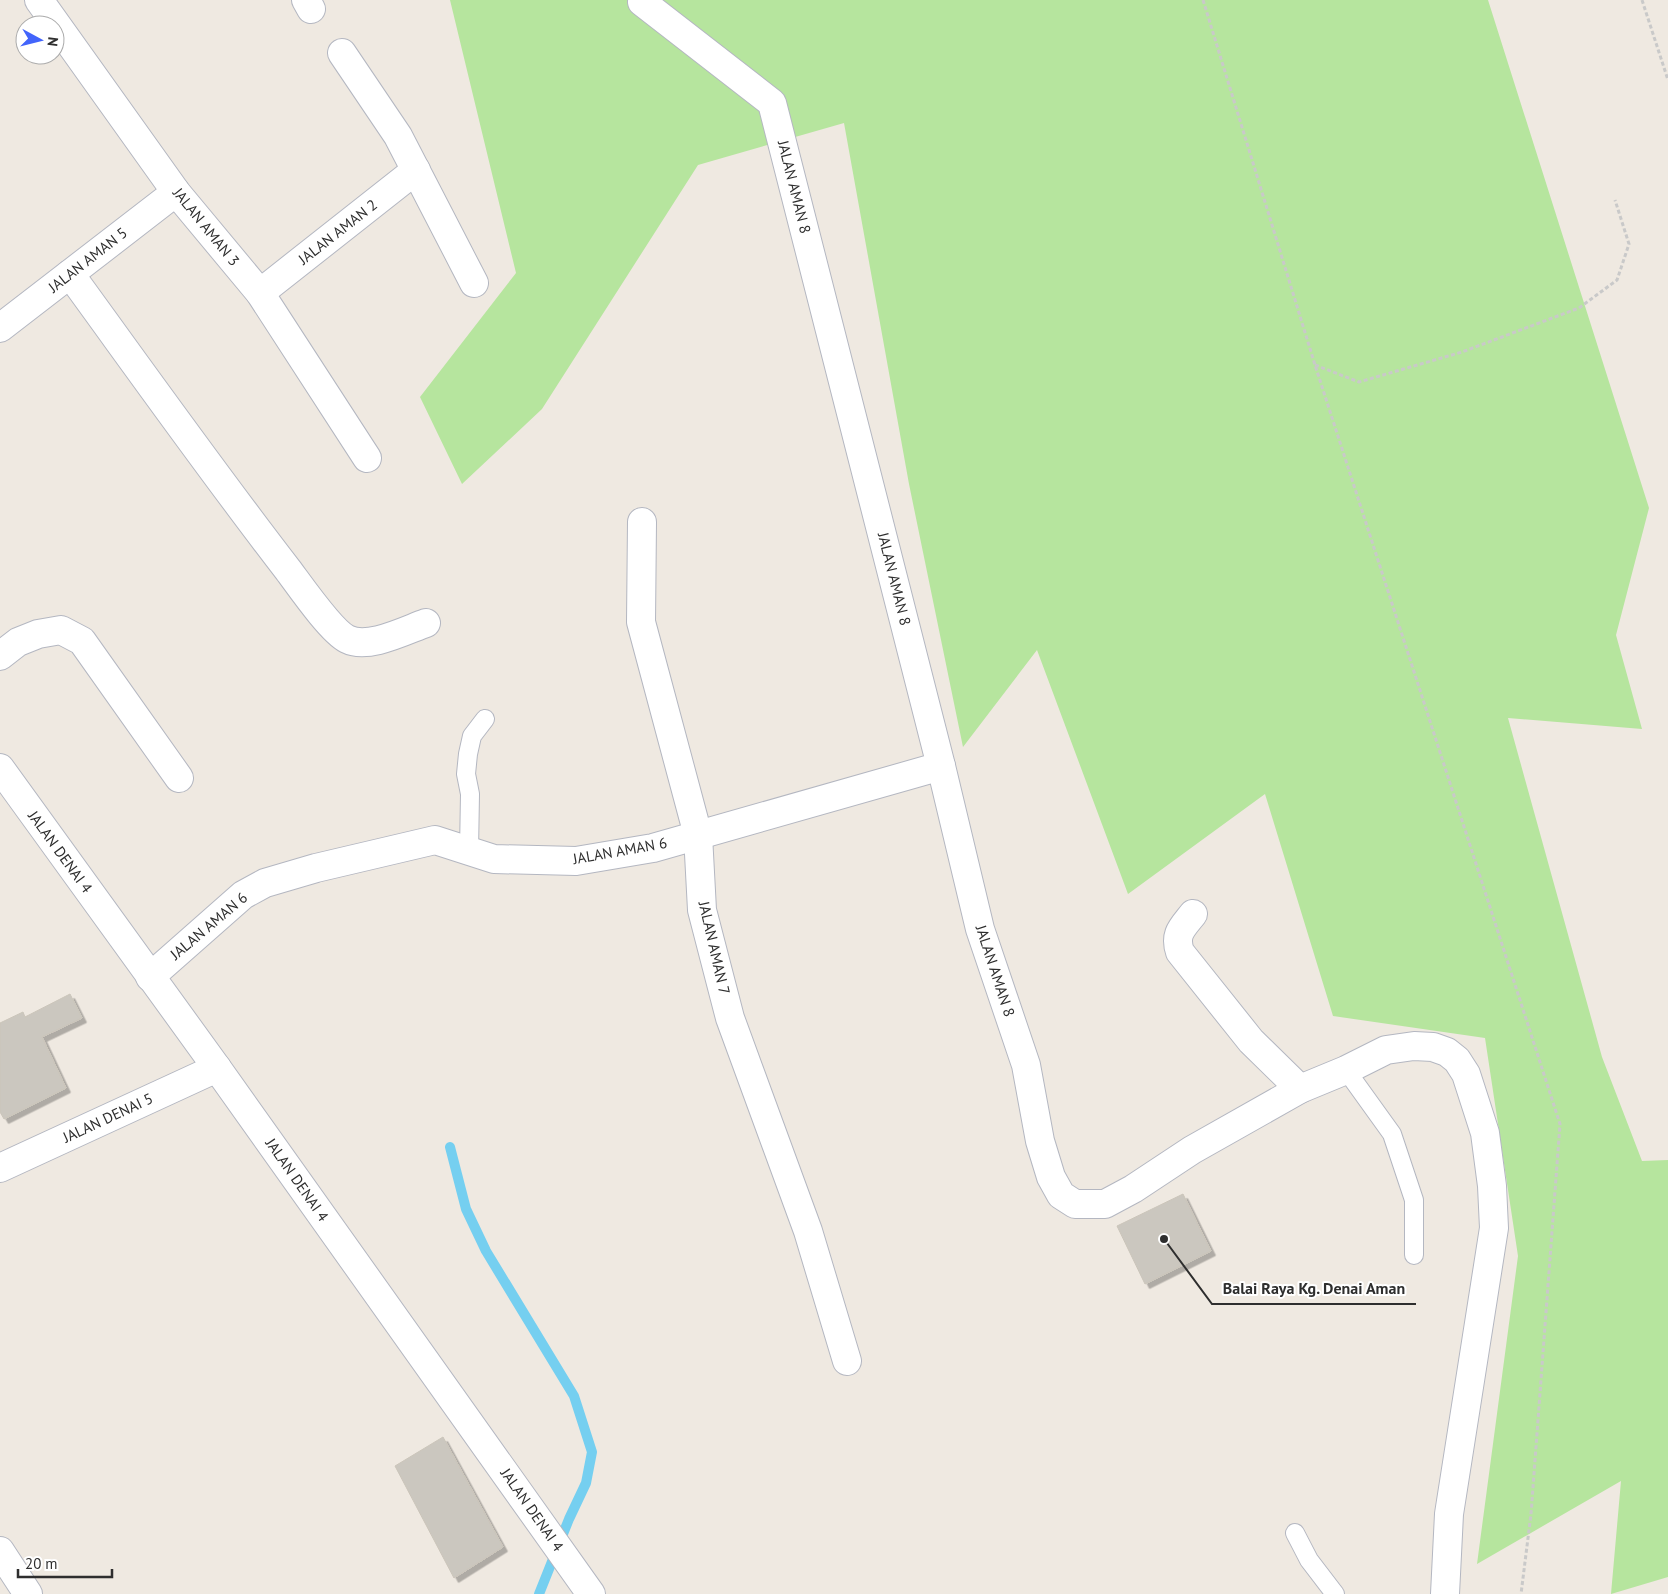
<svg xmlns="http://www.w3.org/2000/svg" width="1668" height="1594" font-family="'PT Sans',sans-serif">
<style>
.green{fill:#b6e59e}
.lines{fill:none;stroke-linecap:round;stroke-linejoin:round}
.stream{stroke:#75cff0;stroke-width:10}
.building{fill:#cbc7bf;stroke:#cbc5ba;filter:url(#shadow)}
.service-casing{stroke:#b4b7c1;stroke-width:20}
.minor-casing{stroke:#b4b7c1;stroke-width:30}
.tertiary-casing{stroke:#b4b7c1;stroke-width:30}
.path{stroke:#c9c9c9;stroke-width:3;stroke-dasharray:4 2.5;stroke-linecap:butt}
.service{stroke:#fff;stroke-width:18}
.minor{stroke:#fff;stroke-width:28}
.tertiary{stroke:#fff;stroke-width:28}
.labels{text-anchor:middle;stroke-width:4;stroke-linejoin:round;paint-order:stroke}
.street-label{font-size:15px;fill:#2e2e2e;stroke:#fff}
.leader{fill:none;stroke:#2e2e2e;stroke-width:2}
.callout-dot{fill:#2e2e2e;stroke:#fff;stroke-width:2}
.callout-label{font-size:16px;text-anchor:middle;font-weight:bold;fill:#2e2e2e;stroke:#fff;stroke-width:4;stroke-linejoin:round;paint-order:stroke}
</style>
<defs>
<filter id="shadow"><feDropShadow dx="4.5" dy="4.5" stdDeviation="0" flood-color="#0004"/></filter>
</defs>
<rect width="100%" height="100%" fill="#efe9e1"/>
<polygon class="green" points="450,0 1488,0 1649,508 1616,635 1642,729 1508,718 1602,1057 1642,1161 1668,1160 1668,1577 1611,1594 1621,1481 1477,1564 1518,1256 1485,1038 1333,1016 1265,794 1128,894 1037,650 963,747 909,484 844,123 698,165 542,409 462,484 420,397 516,273"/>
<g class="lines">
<polyline class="stream" points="450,1147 466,1209 486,1251 574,1396 592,1452 586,1483 569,1519 539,1594"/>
</g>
<g class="building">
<polygon points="70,994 82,1018 42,1037 66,1088 4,1119 0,1112 0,1023 23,1012 25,1017"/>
<polygon points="1183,1194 1211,1251 1145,1284 1117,1226"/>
<polygon points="443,1437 503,1547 454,1578 395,1466"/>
</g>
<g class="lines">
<defs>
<g id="service">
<polyline points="469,851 470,794 466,774 468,754 472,736 485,719"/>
<polyline points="1346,1070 1392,1134 1414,1200 1414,1255"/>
<polyline points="1295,1533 1309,1560 1335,1594"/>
</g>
<g id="minor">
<polyline points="39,0 176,192 260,293 367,458"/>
<polyline points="306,0 311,9"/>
<polyline points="642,2 772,103 941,766 980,929 1026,1065 1040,1141 1051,1177 1061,1195 1075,1204 1105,1204 1133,1189 1192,1150 1300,1089 1346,1070 1386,1050 1414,1046 1433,1047 1447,1052 1457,1060 1466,1074 1476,1105 1485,1133 1492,1186 1494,1228 1449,1514 1445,1594"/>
<polyline points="342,53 398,136 474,283"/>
<path d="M70,274C142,373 213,473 288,570C300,586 331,631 347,639C368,650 406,630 426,623"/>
<polyline points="260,293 416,170"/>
<polyline points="0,328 176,192"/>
<polyline points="642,522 641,622 698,835 702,910 730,1018 808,1231 847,1361"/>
<polyline points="0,656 18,642 38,634 61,630 82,641 179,778"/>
<path d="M1193,914C1182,928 1174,934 1180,952L1251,1041L1300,1089"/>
<polyline points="150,977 243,895 265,883 316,868 435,840 494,859 576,861 653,848 941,766"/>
<polyline points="0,1168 217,1068"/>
<polyline points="0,1551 28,1594"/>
</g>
<polyline id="tertiary" points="0,768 217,1068 591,1594"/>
</defs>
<use href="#service" class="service-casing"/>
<use href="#minor" class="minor-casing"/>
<use href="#tertiary" class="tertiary-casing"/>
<g class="path">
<polyline points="1203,0 1315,365 1560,1124 1531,1514 1521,1594"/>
<polyline points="1642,0 1668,80"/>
<polyline points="1315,365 1359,382 1462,352 1579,308 1617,280 1629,244 1615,200"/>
</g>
<use href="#service" class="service"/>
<use href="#minor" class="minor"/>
<use href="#tertiary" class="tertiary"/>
</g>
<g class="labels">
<g class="street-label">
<text transform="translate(794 187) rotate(76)" y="5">JALAN AMAN 8</text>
<text transform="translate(206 227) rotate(51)" y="5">JALAN AMAN 3</text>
<text transform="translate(338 232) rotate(-38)" y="5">JALAN AMAN 2</text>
<text transform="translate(88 260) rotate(-38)" y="5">JALAN AMAN 5</text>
<text transform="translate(894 579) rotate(76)" y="5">JALAN AMAN 8</text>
<text transform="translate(620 851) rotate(-10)" y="5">JALAN AMAN 6</text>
<text transform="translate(60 852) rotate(54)" y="5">JALAN DENAI 4</text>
<text transform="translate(209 926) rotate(-40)" y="5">JALAN AMAN 6</text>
<text transform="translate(714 948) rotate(77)" y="5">JALAN AMAN 7</text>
<text transform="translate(995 971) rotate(72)" y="5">JALAN AMAN 8</text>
<text transform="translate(108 1118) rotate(-25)" y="5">JALAN DENAI 5</text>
<text transform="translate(297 1180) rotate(55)" y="5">JALAN DENAI 4</text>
<text transform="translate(532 1510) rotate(55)" y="5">JALAN DENAI 4</text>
</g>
</g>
<path class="leader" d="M1164 1239L1212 1304H1416"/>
<circle class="callout-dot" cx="1164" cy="1239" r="5"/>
<g class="callout-label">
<text x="1314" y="1294">Balai Raya Kg. Denai Aman</text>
</g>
<g transform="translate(40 40) rotate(97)"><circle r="24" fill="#ffffff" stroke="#ababab"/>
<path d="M0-4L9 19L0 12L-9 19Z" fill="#4264fb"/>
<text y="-8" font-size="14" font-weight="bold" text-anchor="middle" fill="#2e2e2e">N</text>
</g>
<path d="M18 1569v8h94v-8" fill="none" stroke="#2e2e2e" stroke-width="2.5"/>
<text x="25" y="1569" font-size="15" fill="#2e2e2e" stroke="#ffffff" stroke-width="4" paint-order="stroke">20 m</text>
</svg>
